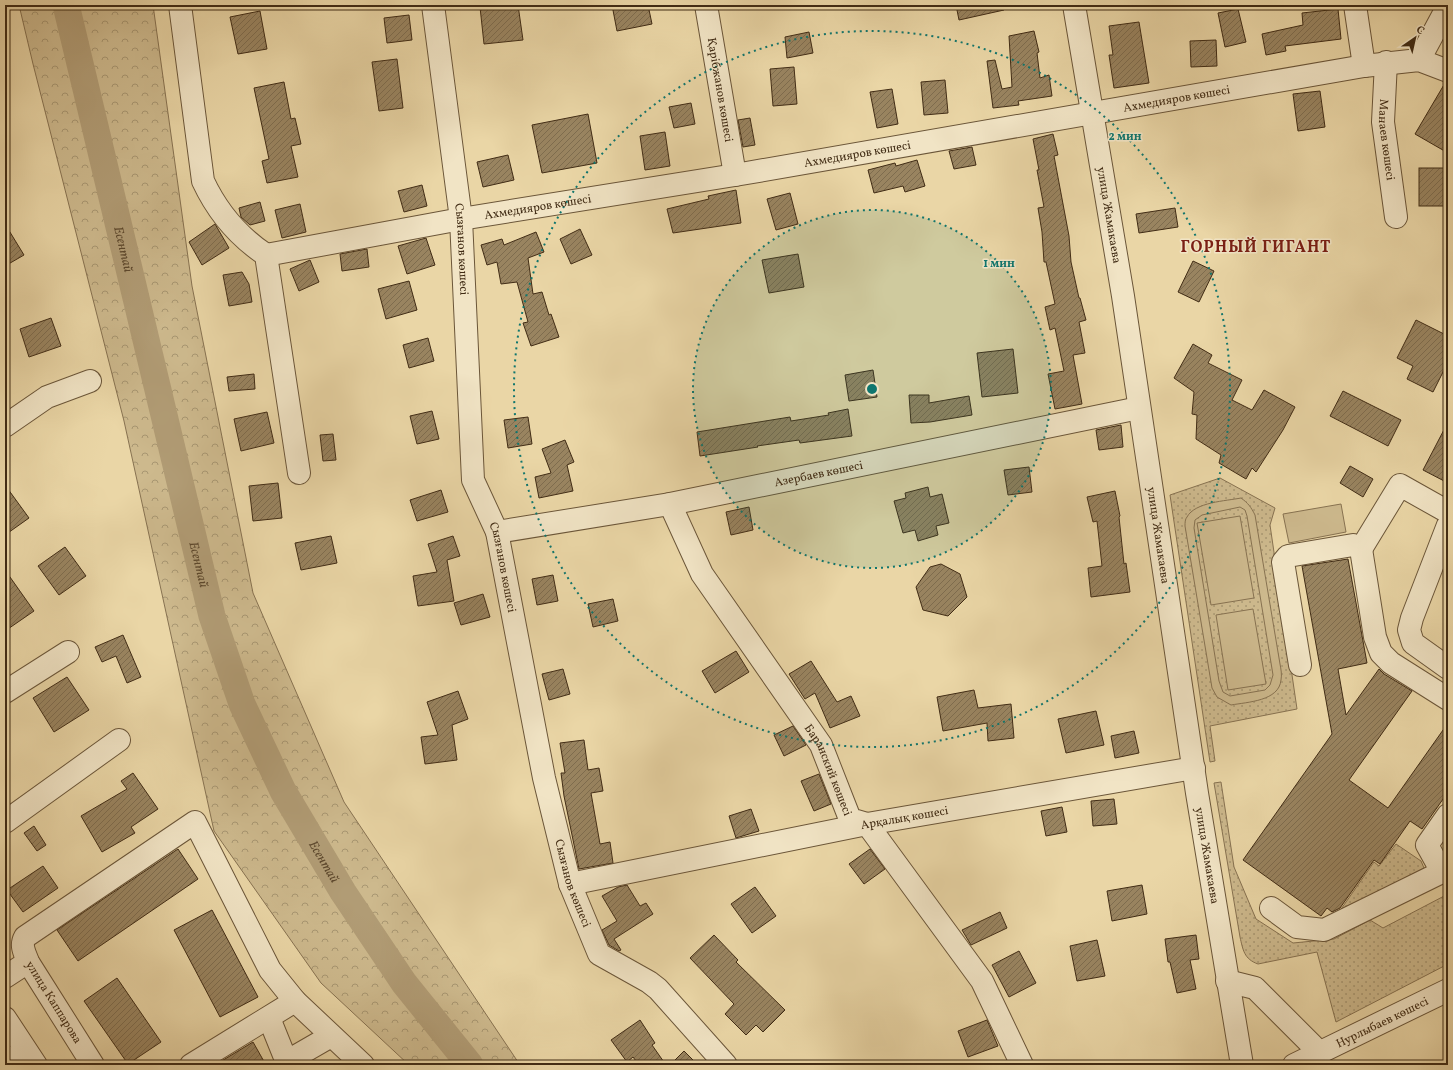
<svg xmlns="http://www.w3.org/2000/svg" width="1453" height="1070" font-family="Vollkorn,serif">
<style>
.grass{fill:url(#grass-dots);stroke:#877251}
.park{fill:url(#park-crowns);stroke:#877251}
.garden{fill:#cdb98d;stroke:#877251;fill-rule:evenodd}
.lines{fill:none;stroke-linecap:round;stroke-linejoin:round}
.river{stroke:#b19c75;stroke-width:27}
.building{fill:url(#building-hatch);stroke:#412c15}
.minor-casing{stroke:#6b5639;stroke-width:24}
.minor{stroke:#f1e4c5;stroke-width:22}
.ring{fill:none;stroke:#0f766e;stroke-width:2;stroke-dasharray:2 4}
.labels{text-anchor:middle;stroke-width:3;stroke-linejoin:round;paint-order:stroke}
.street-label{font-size:12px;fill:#412c15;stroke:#f1e4c5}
.water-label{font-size:13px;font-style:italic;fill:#5d482d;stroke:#f1e4c5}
.district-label{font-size:16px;font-weight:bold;letter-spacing:1px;fill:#7a1f14;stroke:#f1e4c5}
.centre{fill:#0f766e;stroke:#f1e4c5;stroke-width:2}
.ring-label{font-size:12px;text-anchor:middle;font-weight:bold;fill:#0f766e;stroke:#f1e4c5;stroke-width:3;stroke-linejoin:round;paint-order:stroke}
</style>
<defs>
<pattern id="grass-dots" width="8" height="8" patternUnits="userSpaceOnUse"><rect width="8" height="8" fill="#cdb98d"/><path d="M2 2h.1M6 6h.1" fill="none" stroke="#a89772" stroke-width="1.8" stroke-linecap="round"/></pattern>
<pattern id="park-crowns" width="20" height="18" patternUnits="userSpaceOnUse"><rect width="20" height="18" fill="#cdb98d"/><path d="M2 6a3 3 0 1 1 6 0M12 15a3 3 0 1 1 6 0" fill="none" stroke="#a89772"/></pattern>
<pattern id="building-hatch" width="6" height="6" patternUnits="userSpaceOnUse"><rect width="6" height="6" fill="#998460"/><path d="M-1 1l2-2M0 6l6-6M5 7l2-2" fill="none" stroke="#7e6c4e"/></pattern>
</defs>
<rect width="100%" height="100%" fill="#ead6a6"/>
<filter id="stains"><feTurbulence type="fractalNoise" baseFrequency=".005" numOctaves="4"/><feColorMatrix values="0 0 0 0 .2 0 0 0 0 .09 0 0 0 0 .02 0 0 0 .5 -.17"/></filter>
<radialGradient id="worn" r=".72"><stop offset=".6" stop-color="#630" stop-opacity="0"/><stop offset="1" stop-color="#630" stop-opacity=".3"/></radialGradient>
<g class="grass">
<polygon points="1220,478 1275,508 1270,525 1297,709 1210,726 1215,761 1210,762 1170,495"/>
<path d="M1221,782L1234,867L1256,919L1293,943L1334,939L1370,920L1383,928L1448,894V964L1336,1022L1317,952L1258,964C1244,959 1243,950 1240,937L1214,783Z"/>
<polygon points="1396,844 1421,861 1424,868 1339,912 1374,862 1379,866"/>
</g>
<polygon class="park" points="19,5 153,5 192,286 253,593 344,802 520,1065 409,1065 321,983 214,831 124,421 33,64"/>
<g class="garden">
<path d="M1241,498C1248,503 1251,507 1255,515L1280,664C1281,669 1282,675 1281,680C1279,701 1248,702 1231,705L1217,697L1212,688L1185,526C1185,523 1185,519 1187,517C1195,502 1226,501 1241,498ZM1240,507L1245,510L1247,516L1273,675L1270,685L1265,690L1230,696L1223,692L1219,681L1194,528L1195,520L1202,515Z"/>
<polygon points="1341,504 1346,532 1289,543 1283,514"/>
<polygon points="1240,516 1254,598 1211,605 1197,523"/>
<polygon points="1253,609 1266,684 1228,690 1216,615"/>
</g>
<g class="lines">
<path class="river" id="s1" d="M66,5L212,616L242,704L283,791L343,892L404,983L470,1065"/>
</g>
<g class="building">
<polygon points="502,5 518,5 523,40 484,44 480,7"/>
<polygon points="612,5 648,5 652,24 617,31"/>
<polygon points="956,5 1003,5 1004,10 959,20"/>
<polygon points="1238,9 1246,42 1225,47 1218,13"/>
<polygon points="1338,9 1341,39 1285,46 1286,51 1266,55 1262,34 1303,25 1302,13"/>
<polygon points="260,11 267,49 238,54 230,17"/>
<polygon points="409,15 412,40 387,43 384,18"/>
<polygon points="1139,22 1149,83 1114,88 1109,55 1113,55 1109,26"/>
<polygon points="1034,31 1039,52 1037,53 1040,78 1049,75 1052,96 1018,101 1019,105 993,108 987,61 995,60 1002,89 1012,87 1009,36"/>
<polygon points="809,32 813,53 787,58 785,37"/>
<polygon points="1216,40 1217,66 1191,67 1190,41"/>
<polygon points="397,59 403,108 379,111 372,62"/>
<polygon points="794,67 797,104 773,106 770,69"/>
<polygon points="945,80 948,113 924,115 921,82"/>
<polygon points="284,82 291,119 295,118 301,144 291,146 298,177 267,183 262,161 269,159 254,88"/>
<polygon points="1445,83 1448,83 1448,153 1415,134"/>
<polygon points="892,89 898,124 877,128 870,92"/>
<polygon points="1320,91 1325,127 1298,131 1293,94"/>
<polygon points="691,103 695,124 674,128 669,107"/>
<polygon points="588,114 597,163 542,173 532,125"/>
<polygon points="750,118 755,145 743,147 738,120"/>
<polygon points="665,132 670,166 645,170 640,136"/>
<polygon points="1053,134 1058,155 1054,156 1069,236 1071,262 1079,298 1080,298 1086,320 1079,322 1085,353 1073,355 1082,404 1055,409 1048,374 1064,371 1055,328 1050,330 1045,307 1055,304 1046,262 1044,262 1042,232 1038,208 1044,207 1037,170 1039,170 1033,139"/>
<polygon points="972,147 976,165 954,169 949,151"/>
<polygon points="508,155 514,180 483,187 477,162"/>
<polygon points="917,160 925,186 905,192 903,186 874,193 868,170 895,163 896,166"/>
<rect x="1419" y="168" width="29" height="38"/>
<polygon points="422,185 427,206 404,212 398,191"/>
<polygon points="736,190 741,223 673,233 667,209 709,199 708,196"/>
<polygon points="790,193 798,224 776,230 767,199"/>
<polygon points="260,202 265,221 250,225 241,217 239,208"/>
<polygon points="300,204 306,232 282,238 275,210"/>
<polygon points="1175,208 1178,227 1139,233 1136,214"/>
<polygon points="5,224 24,255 5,266"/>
<polygon points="215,224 229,248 202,265 189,242"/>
<polygon points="580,229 592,255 571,264 560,239"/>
<polygon points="536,232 544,252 528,258 533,294 542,292 549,315 551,314 559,337 531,346 523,323 528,322 517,282 501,284 497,262 487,265 481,245 502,239 504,245"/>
<polygon points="426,238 435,265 407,274 398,246"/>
<polygon points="367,249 369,267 342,271 340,254"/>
<polygon points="798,254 804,287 769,293 762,260"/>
<polygon points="310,260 319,282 299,291 290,269"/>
<polygon points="1193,261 1214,271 1199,302 1178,292"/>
<polygon points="242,272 249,284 252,302 229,306 223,275"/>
<polygon points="409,281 417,310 386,319 378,289"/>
<polygon points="51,318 61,346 29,357 20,329"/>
<polygon points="1416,320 1448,336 1448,362 1433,392 1407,379 1413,366 1397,358"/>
<polygon points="428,338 434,361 409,368 403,345"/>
<polygon points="1193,344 1212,355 1208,363 1242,380 1232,400 1252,410 1264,390 1295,407 1283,430 1256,472 1252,468 1246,479 1219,463 1221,455 1196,439 1197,415 1192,414 1194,392 1174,378"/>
<polygon points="1013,349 1018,393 982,397 977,353"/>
<polygon points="873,370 877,397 849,401 845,375"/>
<polygon points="254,374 255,389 229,391 227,377"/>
<polygon points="1343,391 1401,420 1388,446 1330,416"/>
<polygon points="909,395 929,395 929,403 969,396 972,415 930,422 911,423"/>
<polygon points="848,409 852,436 800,443 799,440 757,446 758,447 700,456 697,432 790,417 791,421 829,415 828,413"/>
<polygon points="432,411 439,439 417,444 410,416"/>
<polygon points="267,412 274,443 241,451 234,419"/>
<polygon points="528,417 532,444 508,448 504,420"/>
<polygon points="1448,422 1448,483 1423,470"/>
<polygon points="1121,425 1123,447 1099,450 1096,430"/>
<polygon points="333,434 336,460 323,461 320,435"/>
<polygon points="565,440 574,462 567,465 573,491 539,498 535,477 551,473 542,449"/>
<polygon points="1350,466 1373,479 1363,497 1340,483"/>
<polygon points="1029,467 1032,492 1008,495 1004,470"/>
<polygon points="278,483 282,518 253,521 249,486"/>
<polygon points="5,485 29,518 5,535"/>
<polygon points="928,487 930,497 942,494 949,523 936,526 938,535 918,541 915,530 903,533 894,501 906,498 905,493"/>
<polygon points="441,490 448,512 417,521 410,500"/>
<polygon points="1115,491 1120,516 1119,517 1124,564 1126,563 1130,592 1091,597 1088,568 1102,566 1097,521 1093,522 1087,497"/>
<polygon points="749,507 753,530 731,535 726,512"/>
<polygon points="331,536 337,563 301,570 295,543"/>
<polygon points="453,536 460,556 447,560 454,601 418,606 413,576 437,572 428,544"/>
<polygon points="65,547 86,576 59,595 38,566"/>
<polygon points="1348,559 1367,663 1338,669 1346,715 1379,669 1384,674 1412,691 1349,780 1388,808 1448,723 1448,792 1422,829 1410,821 1380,864 1374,860 1340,908 1332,912 1327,908 1321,916 1243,860 1332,734 1302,566"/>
<polygon points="941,564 960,574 967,597 948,616 923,610 916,587 930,567"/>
<polygon points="5,570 34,611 5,631"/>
<polygon points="553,575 558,601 537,605 532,579"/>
<polygon points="483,594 490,617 461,625 454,603"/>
<polygon points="613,599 618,621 593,627 588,604"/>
<polygon points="123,635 141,677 127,683 116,656 102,662 95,647"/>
<polygon points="736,651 749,672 715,693 702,671"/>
<polygon points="811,661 837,702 851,696 860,716 830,728 815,693 805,699 789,674"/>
<polygon points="563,669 570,694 549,700 542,674"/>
<polygon points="67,677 89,710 54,732 33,698"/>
<polygon points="974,690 978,708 1011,704 1014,738 988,741 987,723 943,731 937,697"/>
<polygon points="458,691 468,719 452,725 457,760 425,764 421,737 438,735 427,702"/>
<polygon points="1096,711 1104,745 1066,753 1058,719"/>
<polygon points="793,726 806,745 784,756 774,735"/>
<polygon points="1134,731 1139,753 1115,758 1111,736"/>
<polygon points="584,740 588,770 599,768 603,791 591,793 600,844 610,842 613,863 579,869 564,796 561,773 565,773 560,743"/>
<polygon points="133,773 158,809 131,827 135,833 102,852 81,816 127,789 121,781"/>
<polygon points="819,774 831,804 814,811 801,781"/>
<polygon points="1114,799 1117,824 1093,826 1091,801"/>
<polygon points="1062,807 1067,832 1046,836 1041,811"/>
<polygon points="751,809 759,831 736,838 729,816"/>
<polygon points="34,826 46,845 37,851 24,833"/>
<polygon points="178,849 198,879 78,961 57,930"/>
<polygon points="870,849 885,869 864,884 849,864"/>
<polygon points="43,866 58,888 23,912 7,890"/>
<polygon points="627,885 640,906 646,903 653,914 614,939 621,950 619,951 609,945 602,930 617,921 602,896 618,887"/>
<polygon points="1142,885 1147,914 1112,921 1107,891"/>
<polygon points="755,887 776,916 752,933 731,904"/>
<polygon points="212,910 258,997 220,1017 174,930"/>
<polygon points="1000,912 1007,928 971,945 962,930"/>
<polygon points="714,935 738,960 736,962 785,1010 763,1032 756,1025 746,1035 725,1014 734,1004 690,958"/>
<polygon points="1196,935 1199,959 1190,960 1196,989 1177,993 1170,962 1168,962 1165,939"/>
<polygon points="1097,940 1105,976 1077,981 1070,946"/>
<polygon points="1019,951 1036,983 1009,997 992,965"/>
<polygon points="117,978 161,1042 128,1064 84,1001"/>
<polygon points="640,1020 655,1043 652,1045 666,1065 639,1065 633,1057 627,1062 611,1040"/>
<polygon points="987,1020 998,1046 968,1057 958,1031"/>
<polygon points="253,1042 266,1065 215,1065"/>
<polygon points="684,1051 698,1065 670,1065"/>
</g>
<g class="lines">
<defs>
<g id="minor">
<path d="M180,5L203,181C217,211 239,237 266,255L299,473"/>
<path id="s2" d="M433,5L461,219L473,480L497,532L544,778L570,884L599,954L649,982L658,989L726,1065"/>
<path id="s3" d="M706,5L735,175"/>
<path id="s4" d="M1074,5L1123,296L1197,793L1242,1065"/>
<polyline points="1355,5 1364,66"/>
<polyline points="1419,60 1448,6"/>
<path id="s5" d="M1386,62L1383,122L1396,217"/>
<path id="s6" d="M266,255L461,219L735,175L1364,66L1419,60L1448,71"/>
<polyline points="5,426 47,397 90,381"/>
<path id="s7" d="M670,504L702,574L821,745L850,819L867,824L982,981L1022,1065"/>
<polyline points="1448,525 1412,618 1409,630 1413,643 1448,668"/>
<path id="s8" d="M497,532L670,504L1139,408"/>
<polyline points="1361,549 1400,485 1448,512"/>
<polyline points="1300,665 1283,562 1288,556 1353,545 1361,549 1375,637 1381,653 1391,663 1448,699"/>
<polyline points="5,692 68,652"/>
<polyline points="5,822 119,740"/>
<polyline points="1442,872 1427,845 1448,815"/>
<path id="s9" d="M570,884L867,824L1194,768"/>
<polyline points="1271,908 1297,927 1324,930 1448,869"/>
<polyline points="5,977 28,962"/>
<polyline points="1227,981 1255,988 1320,1053"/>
<polyline points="5,1018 36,1065"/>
<polyline points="269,1018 288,1065"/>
<polyline points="5,1056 12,1065"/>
<polyline points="286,1062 331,1036"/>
<path d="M93,1065L28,962C25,953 20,946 25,937L195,822L270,970L295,1001L363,1065"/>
<polyline points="191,1065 295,1001"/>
<path id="s10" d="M1294,1065L1448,990"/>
</g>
</defs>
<use href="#minor" class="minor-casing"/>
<use href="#minor" class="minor"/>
</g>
<circle cx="872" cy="389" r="179" fill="#0f766e" fill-opacity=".12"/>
<g class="ring">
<circle cx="872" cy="389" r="179"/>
<circle cx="872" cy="389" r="358"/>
</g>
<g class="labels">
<g class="street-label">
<text dy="4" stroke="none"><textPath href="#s3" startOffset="86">Қарібжанов көшесі</textPath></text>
<text dy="4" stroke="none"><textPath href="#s6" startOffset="924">Ахмедияров көшесі</textPath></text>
<text dy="4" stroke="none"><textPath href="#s5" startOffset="78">Манаев көшесі</textPath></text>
<text dy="4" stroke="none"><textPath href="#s6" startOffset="600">Ахмедияров көшесі</textPath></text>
<text dy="4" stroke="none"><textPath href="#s6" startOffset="276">Ахмедияров көшесі</textPath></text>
<text dy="4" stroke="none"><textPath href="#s4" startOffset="213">улица Жамакаева</textPath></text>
<text dy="4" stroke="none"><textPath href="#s2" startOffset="246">Сызғанов көшесі</textPath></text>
<text dy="4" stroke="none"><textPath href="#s8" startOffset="327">Азербаев көшесі</textPath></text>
<text dy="4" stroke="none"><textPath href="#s4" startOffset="537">улица Жамакаева</textPath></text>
<text dy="4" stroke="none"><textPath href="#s2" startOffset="570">Сызғанов көшесі</textPath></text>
<text dy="4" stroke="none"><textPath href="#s7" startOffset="311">Баранский көшесі</textPath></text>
<text dy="4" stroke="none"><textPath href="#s9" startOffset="341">Арқалық көшесі</textPath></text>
<text dy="4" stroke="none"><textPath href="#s4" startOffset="861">улица Жамакаева</textPath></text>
<text dy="4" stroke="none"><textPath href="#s2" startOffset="894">Сызғанов көшесі</textPath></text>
<text transform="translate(54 1002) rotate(58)" y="4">улица Каппарова</text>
<text dy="4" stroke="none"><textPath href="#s10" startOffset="98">Нурлыбаев көшесі</textPath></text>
</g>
<g class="water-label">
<text dy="5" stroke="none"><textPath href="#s1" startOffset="251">Есентай</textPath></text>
<text dy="5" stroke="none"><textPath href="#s1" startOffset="575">Есентай</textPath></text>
<text dy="5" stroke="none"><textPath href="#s1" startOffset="899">Есентай</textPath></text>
</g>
<g class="district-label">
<text x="1256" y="252">ГОРНЫЙ ГИГАНТ</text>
</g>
</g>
<circle cx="872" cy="389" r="6" class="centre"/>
<g class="ring-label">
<text x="1125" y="140">2 мин</text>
<text x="999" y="267">1 мин</text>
</g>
<rect width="1453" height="1070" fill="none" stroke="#ead6a6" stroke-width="20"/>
<rect x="6" y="6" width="1441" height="1058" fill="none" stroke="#412c15" stroke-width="2"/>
<rect x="10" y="10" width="1433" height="1050" fill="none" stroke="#412c15"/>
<g transform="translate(1415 38) rotate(34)" stroke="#f1e4c5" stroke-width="3" paint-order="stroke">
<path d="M0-3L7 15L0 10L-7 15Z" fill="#412c15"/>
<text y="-6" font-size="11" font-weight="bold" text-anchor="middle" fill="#412c15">С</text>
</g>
<rect width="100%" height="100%" filter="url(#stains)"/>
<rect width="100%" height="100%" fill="url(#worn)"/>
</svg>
